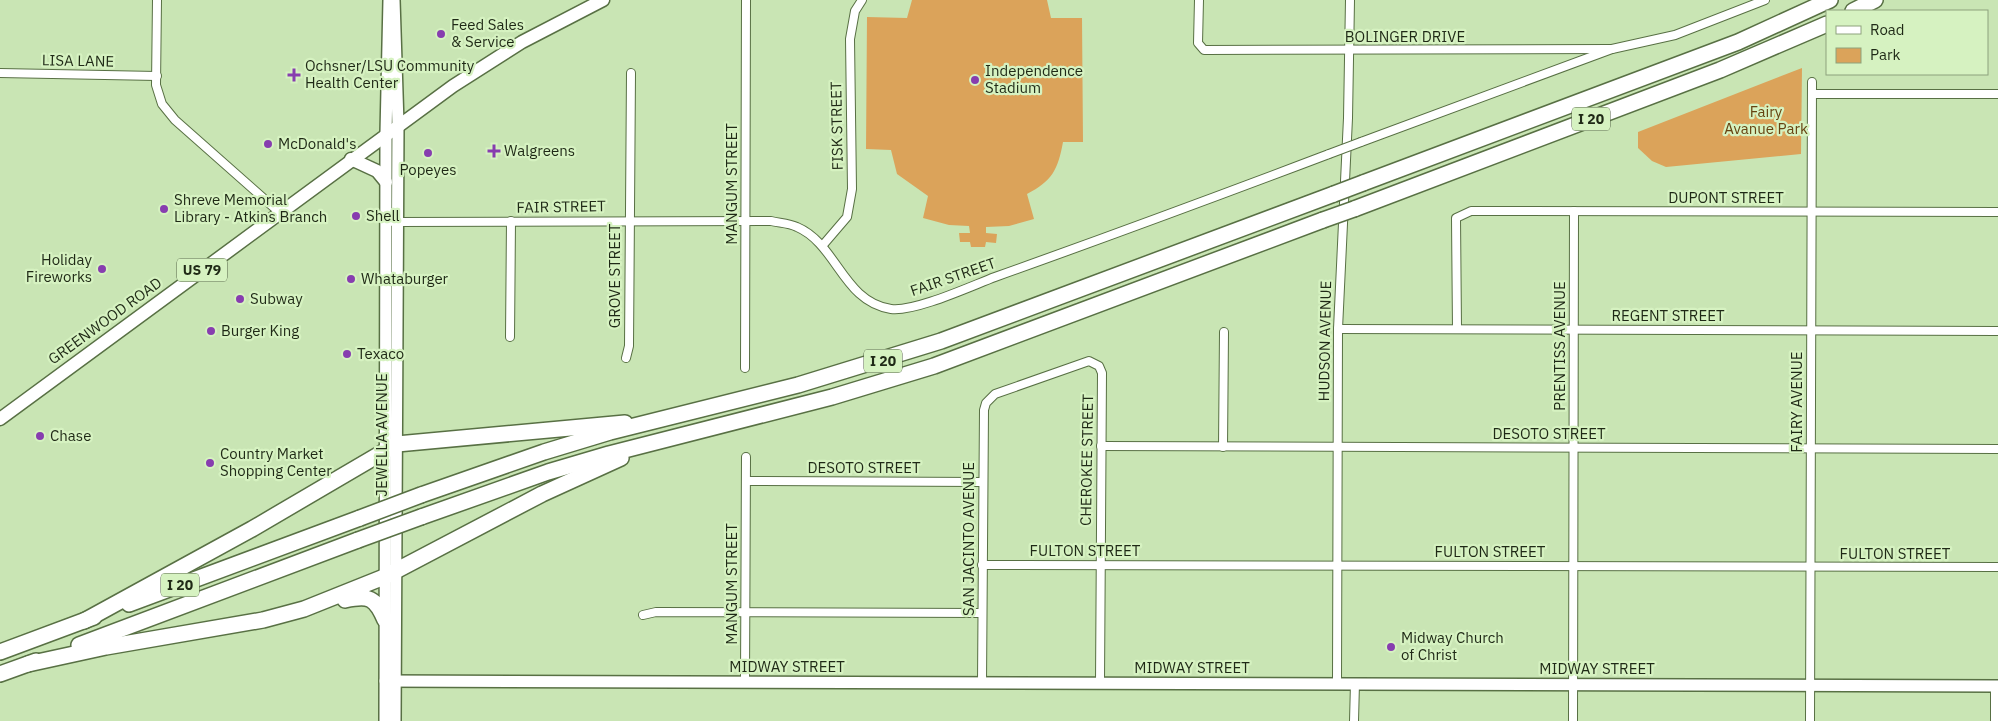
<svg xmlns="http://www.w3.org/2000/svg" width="1998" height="721" font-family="'IBM Plex Sans',sans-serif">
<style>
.green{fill:#dba35a}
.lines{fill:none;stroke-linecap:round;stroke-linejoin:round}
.street-casing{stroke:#587044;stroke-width:10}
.secondary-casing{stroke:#587044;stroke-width:14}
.primary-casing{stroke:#587044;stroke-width:15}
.highway-casing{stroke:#587044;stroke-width:18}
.street{stroke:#fff;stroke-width:8}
.secondary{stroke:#fff;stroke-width:11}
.primary{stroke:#fff;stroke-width:12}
.highway{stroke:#fff;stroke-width:15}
.street-bridge-casing{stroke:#587044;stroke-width:10;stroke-linecap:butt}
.highway-bridge-casing{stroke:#587044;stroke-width:18;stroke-linecap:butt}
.street-bridge{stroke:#fff;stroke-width:8}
.highway-bridge{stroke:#fff;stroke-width:15}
.poi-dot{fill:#873daf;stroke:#d6f2c1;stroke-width:2}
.labels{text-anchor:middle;stroke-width:4.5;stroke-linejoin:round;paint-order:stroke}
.shield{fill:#d6f2c1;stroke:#566549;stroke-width:1}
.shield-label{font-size:14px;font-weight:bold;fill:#1f2916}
.poi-label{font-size:15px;fill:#1f2916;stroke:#d6f2c1;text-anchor:start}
.street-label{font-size:15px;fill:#1f2916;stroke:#d6f2c1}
.park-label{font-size:15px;fill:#664311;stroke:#d6f2c1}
</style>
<rect width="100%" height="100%" fill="#c9e5b4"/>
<g class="green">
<path d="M912,0H1047L1051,18H1082L1083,142H1063C1058,170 1052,181 1027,194L1034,219L1009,226L986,227V233L997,234L996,243L986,242L985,247H971L970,242H960L959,233H970L969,226L949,225L923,218L928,196L897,174L891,150L866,149L867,17L907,18Z"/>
<polygon points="1802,68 1801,154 1666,167 1652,161 1638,148 1638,132"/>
</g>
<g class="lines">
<defs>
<g id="street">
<polyline points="157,0 156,85 162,104 175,120 279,212"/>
<polyline points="1199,0 1198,43 1204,50 1612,49"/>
<polyline points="0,73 157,76"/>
<polyline points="1812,94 1998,94"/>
<polyline points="1361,142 1612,49 1675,35 1765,0"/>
<path d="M393,222L771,221C779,223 789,223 797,227C837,244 843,302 891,309C915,312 971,286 995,277C1107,237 1218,196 1329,154"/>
<polyline points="823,245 847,217 852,189 850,39 855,11 862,0"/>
<polyline points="1338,329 1998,331"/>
<polyline points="1457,329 1456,218 1471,211 1998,212"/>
<polyline points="510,337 511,221"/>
<polyline points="626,358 629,346 631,73"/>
<polyline points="745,368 746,0"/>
<polyline points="1101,446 1998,449"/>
<polyline points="1223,447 1224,332"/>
<polyline points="746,481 982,482"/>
<polyline points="982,565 1998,567"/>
<polyline points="643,615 656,612 982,613"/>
<polyline points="745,682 746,457"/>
<polyline points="982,682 984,410 986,403 995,394 1089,361 1099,366 1102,373 1100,682"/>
<polyline points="1337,683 1338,329 1348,118 1350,0"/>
<polyline points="1995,686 1995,721"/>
<polyline points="1354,721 1355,683"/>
<polyline points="1573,721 1574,211"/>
<polyline points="1810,721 1812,82"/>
</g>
<g id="secondary">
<polyline points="394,0 398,124 395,721"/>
<polyline points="385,681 1998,686"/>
<polyline points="385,721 386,133 389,0"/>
</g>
<g id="primary">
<polyline points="351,159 377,171 386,182"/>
<polyline points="0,419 453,86 522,42 603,0"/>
</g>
<g id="highway">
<polyline points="1853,11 1875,0"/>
<polyline points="1363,183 1738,42 1830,0"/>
<polyline points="1354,209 1720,70 1827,24"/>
<polyline points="421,495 544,452 610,432 798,385 941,341 1334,194"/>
<polyline points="421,517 548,472 609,454 832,397 934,366 1323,220"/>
<path d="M345,600C369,595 375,597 385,620"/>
<polyline points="129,604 360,518"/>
<polyline points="84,621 252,529 397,444 625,423"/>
<polyline points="79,645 358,540"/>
<polyline points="0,652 94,617"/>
<polyline points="28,664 106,647 263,620 304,609 384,577 542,494 621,458"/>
<polyline points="0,674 36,661"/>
</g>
</defs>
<use href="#street" class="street-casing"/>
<use href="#secondary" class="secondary-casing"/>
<use href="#primary" class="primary-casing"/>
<use href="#highway" class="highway-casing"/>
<use href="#street" class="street"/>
<use href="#secondary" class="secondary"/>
<use href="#primary" class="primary"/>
<use href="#highway" class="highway"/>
<defs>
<polyline id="street-bridge" points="1329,154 1361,142"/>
<g id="highway-bridge">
<polyline points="1334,194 1363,183"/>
<polyline points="1323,220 1354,209"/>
<polyline points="360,518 421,495"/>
<polyline points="358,540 421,517"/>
</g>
</defs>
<use href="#street-bridge" class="street-bridge-casing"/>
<use href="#highway-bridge" class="highway-bridge-casing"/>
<use href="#street-bridge" class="street-bridge"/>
<use href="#highway-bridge" class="highway-bridge"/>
</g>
<g class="poi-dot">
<circle cx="441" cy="34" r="5"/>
<path d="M291.5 67.5h5v5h5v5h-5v5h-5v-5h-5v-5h5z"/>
<circle cx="975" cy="80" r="5"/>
<circle cx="268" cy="144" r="5"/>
<path d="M491.5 143.5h5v5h5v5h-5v5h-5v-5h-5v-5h5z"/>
<circle cx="428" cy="153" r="5"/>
<circle cx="164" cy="209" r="5"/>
<circle cx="356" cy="216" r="5"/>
<circle cx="102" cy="269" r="5"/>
<circle cx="351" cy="279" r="5"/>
<circle cx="240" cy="299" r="5"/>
<circle cx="211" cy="331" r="5"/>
<circle cx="347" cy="354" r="5"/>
<circle cx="40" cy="436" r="5"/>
<circle cx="210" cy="463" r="5"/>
<circle cx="1391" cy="647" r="5"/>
</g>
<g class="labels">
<g class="shield">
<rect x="1572" y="107.5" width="38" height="23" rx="4"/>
<rect x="177" y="258.5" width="50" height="23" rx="4"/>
<rect x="864" y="349.5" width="38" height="23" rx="4"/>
<rect x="161" y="573.5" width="38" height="23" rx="4"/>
</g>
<g class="shield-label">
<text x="1591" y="124">I 20</text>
<text x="202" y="275">US 79</text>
<text x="883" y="366">I 20</text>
<text x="180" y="590">I 20</text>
</g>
<g class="poi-label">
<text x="451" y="30">Feed Sales<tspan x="451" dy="17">&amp; Service</tspan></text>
<text x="305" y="71">Ochsner/LSU Community<tspan x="305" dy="17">Health Center</tspan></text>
<text x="985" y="76">Independence<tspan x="985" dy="17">Stadium</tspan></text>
<text x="278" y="149">McDonald's</text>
<text x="504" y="156">Walgreens</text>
<text x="428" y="175" text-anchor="middle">Popeyes</text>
<text x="174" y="205">Shreve Memorial<tspan x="174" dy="17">Library - Atkins Branch</tspan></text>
<text x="366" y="221">Shell</text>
<text x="92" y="265" text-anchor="end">Holiday<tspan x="92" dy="17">Fireworks</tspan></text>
<text x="361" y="284">Whataburger</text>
<text x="250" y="304">Subway</text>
<text x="221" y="336">Burger King</text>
<text x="357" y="359">Texaco</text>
<text x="50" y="441">Chase</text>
<text x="220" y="459">Country Market<tspan x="220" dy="17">Shopping Center</tspan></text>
<text x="1401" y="643">Midway Church<tspan x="1401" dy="17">of Christ</tspan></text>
</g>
<g class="street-label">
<text x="1405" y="42">BOLINGER DRIVE</text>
<text transform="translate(78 61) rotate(1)" y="5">LISA LANE</text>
<text transform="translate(837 126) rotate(-91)" y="5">FISK STREET</text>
<text transform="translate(732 184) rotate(-90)" y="5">MANGUM STREET</text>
<text x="1726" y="203">DUPONT STREET</text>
<text transform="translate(561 207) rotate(-1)" y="5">FAIR STREET</text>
<text transform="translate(615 276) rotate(-90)" y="5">GROVE STREET</text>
<text transform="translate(953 277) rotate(-19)" y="5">FAIR STREET</text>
<text x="1668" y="321">REGENT STREET</text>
<text transform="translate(105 321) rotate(-36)" y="5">GREENWOOD ROAD</text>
<text transform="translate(1325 341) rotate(-89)" y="5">HUDSON AVENUE</text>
<text transform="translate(1560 346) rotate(-90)" y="5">PRENTISS AVENUE</text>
<text transform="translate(1797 402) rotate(-90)" y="5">FAIRY AVENUE</text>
<text x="1549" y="439">DESOTO STREET</text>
<text transform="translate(382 435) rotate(-90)" y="5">JEWELLA AVENUE</text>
<text transform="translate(1087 460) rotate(-89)" y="5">CHEROKEE STREET</text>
<text x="864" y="473">DESOTO STREET</text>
<text transform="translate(969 539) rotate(-90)" y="5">SAN JACINTO AVENUE</text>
<text x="1085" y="556">FULTON STREET</text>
<text x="1490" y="557">FULTON STREET</text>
<text x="1895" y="559">FULTON STREET</text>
<text transform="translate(732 584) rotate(-90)" y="5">MANGUM STREET</text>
<text x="787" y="672">MIDWAY STREET</text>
<text x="1192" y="673">MIDWAY STREET</text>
<text x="1597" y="674">MIDWAY STREET</text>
</g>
<g class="park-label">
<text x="1766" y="117">Fairy<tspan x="1766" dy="17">Avanue Park</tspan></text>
</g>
</g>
<rect x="1826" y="10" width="162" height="65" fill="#d6f2c1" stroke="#8da27d"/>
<rect x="1836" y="26" width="25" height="8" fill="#ffffff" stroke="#8da27d"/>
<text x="1870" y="35" font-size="15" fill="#1f2916">Road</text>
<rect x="1836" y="48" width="25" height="15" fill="#dba35a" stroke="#8da27d"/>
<text x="1870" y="60" font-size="15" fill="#1f2916">Park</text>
</svg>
